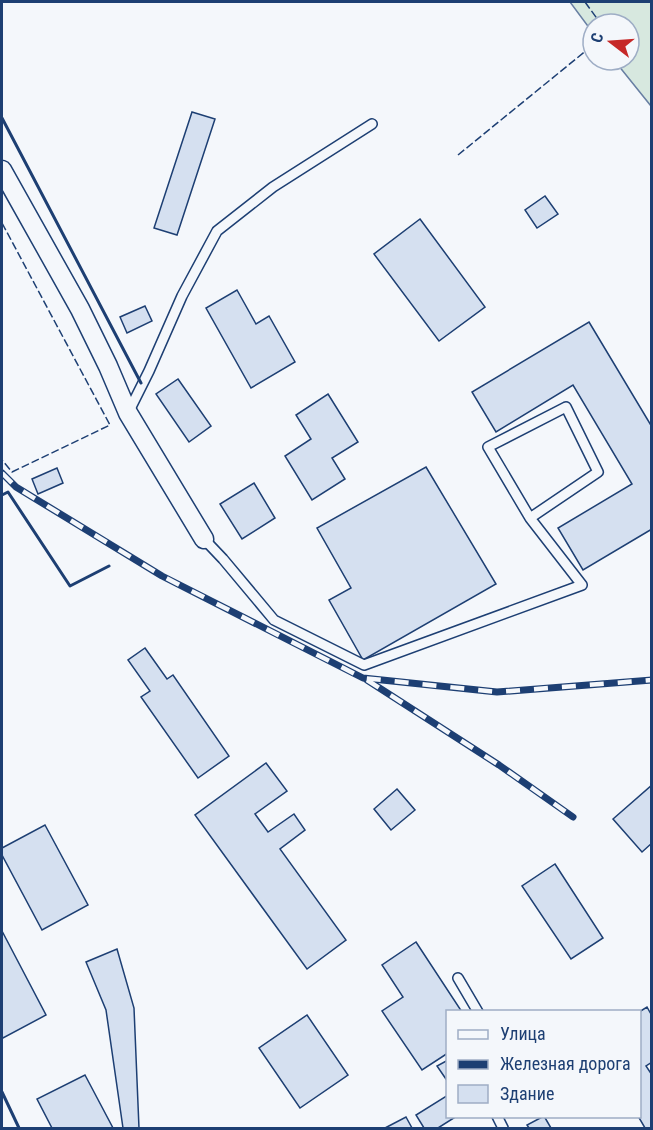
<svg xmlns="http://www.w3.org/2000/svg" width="653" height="1130" font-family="'Roboto Condensed',sans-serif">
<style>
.green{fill:#d7e8df;stroke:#687fa3;stroke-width:1.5}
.building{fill:#d5e0f0;stroke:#1d3f73;stroke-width:1.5}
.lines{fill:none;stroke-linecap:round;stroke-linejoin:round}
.service-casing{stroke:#1d3f73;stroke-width:12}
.minor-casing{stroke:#1d3f73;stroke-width:21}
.service{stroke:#f4f7fb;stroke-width:9}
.minor{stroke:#f4f7fb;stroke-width:18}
.rail-casing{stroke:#1d3f73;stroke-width:7}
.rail{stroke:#f4f7fb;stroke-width:4.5;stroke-dasharray:14;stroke-linecap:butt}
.fence{stroke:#1d3f73;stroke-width:1.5;stroke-dasharray:8 3;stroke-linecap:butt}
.wall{stroke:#1d3f73;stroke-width:3}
</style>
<rect width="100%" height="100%" fill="#f4f7fb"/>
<polygon class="green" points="570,2 651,2 651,106 614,60 629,60 629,24 593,24 593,33"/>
<g class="building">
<polygon points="192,112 215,119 177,235 154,228"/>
<polygon points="545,196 558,214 537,228 525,210"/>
<polygon points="420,219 485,307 439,341 374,254"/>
<polygon points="237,290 256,324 269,316 295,362 251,388 206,308"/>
<polygon points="145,306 152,321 127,333 120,317"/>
<polygon points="589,322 652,427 652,529 583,570 558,528 632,484 573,385 496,432 472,392"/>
<polygon points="178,379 211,426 189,442 156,394"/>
<polygon points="328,394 358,442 332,458 345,479 312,500 285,456 311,439 296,415"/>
<polygon points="426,467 496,584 363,660 329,600 351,588 317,528"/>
<polygon points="57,468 63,483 38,494 32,479"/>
<polygon points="254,483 275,518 242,539 220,504"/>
<polygon points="145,648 167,679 173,675 229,756 198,778 141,697 150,691 128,660"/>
<polygon points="266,763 287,791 255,814 268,832 294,814 305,830 280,849 346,940 307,969 195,815"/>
<polygon points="652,785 652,843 642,852 613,819"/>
<polygon points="397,789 415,810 391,830 374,809"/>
<polygon points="45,825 88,905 42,930 2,855 2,848"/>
<polygon points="555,864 603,938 571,959 522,886"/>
<polygon points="2,931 46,1015 3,1038 2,1036"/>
<polygon points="416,942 462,1012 448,1012 448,1053 422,1070 382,1011 403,997 382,965"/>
<polygon points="117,949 134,1008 139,1128 123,1128 106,1010 86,962"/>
<polygon points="647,1007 652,1016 652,1062 646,1066 652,1075 652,1128 645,1128 638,1116 639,1012"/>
<polygon points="307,1015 348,1075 300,1108 259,1048"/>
<polygon points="448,1060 448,1082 437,1066"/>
<polygon points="85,1075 113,1128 52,1128 37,1099"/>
<polygon points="448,1095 448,1116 457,1116 438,1128 424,1128 416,1115"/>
<polygon points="544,1116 551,1128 529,1128 527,1125"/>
<polygon points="406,1117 412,1128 385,1128"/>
</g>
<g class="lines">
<defs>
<g id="service">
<polyline points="129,411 149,371 182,296 217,231 273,187 372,124"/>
<polyline points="204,539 223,559 274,620 364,665 582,585 530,518 598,472 566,407 488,447 530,518"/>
<polyline points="458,978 478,1012"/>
<polyline points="497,1116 503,1128"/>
</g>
<polyline id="minor" points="2,170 80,309 108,366 128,413 204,539"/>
</defs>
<use href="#service" class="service-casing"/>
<use href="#minor" class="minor-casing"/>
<use href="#service" class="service"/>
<use href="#minor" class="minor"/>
<defs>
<g id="rail">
<polyline points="2,473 16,487 162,576 363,678 497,692 652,680"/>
<polyline points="367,680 499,765 573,817"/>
</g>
</defs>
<use href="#rail" class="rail-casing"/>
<use href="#rail" class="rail"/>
<g class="fence">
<polyline points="585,2 601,24"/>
<polyline points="458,155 593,45"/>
<polyline points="2,223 110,425 12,472 2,460"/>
</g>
<g class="wall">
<polyline points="2,118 141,383"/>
<polyline points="2,495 8,492 70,586 109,566"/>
<polyline points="2,1092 19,1128"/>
</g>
</g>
<rect width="653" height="1130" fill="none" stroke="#1d3f73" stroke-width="6"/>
<rect x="446" y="1010" width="195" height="108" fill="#f4f7fb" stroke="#9eadc5" stroke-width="1.5"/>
<rect x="458" y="1030" width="30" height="9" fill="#f4f7fb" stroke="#9eadc5" stroke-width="1.5"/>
<text x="500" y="1040" font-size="18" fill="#1d3f73">Улица</text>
<rect x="458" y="1060" width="30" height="9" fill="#1d3f73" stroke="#9eadc5" stroke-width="1.5"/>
<text x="500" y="1070" font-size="18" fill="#1d3f73">Железная дорога</text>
<rect x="458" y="1085" width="30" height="18" fill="#d5e0f0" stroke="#9eadc5" stroke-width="1.5"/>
<text x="500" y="1100" font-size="18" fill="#1d3f73">Здание</text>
<g transform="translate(611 42) rotate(287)"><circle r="28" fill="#f4f7fb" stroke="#9eadc5" stroke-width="1.5"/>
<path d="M0-4.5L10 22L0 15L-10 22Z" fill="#c62828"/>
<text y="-9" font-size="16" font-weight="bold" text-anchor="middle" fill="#1d3f73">С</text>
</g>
</svg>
